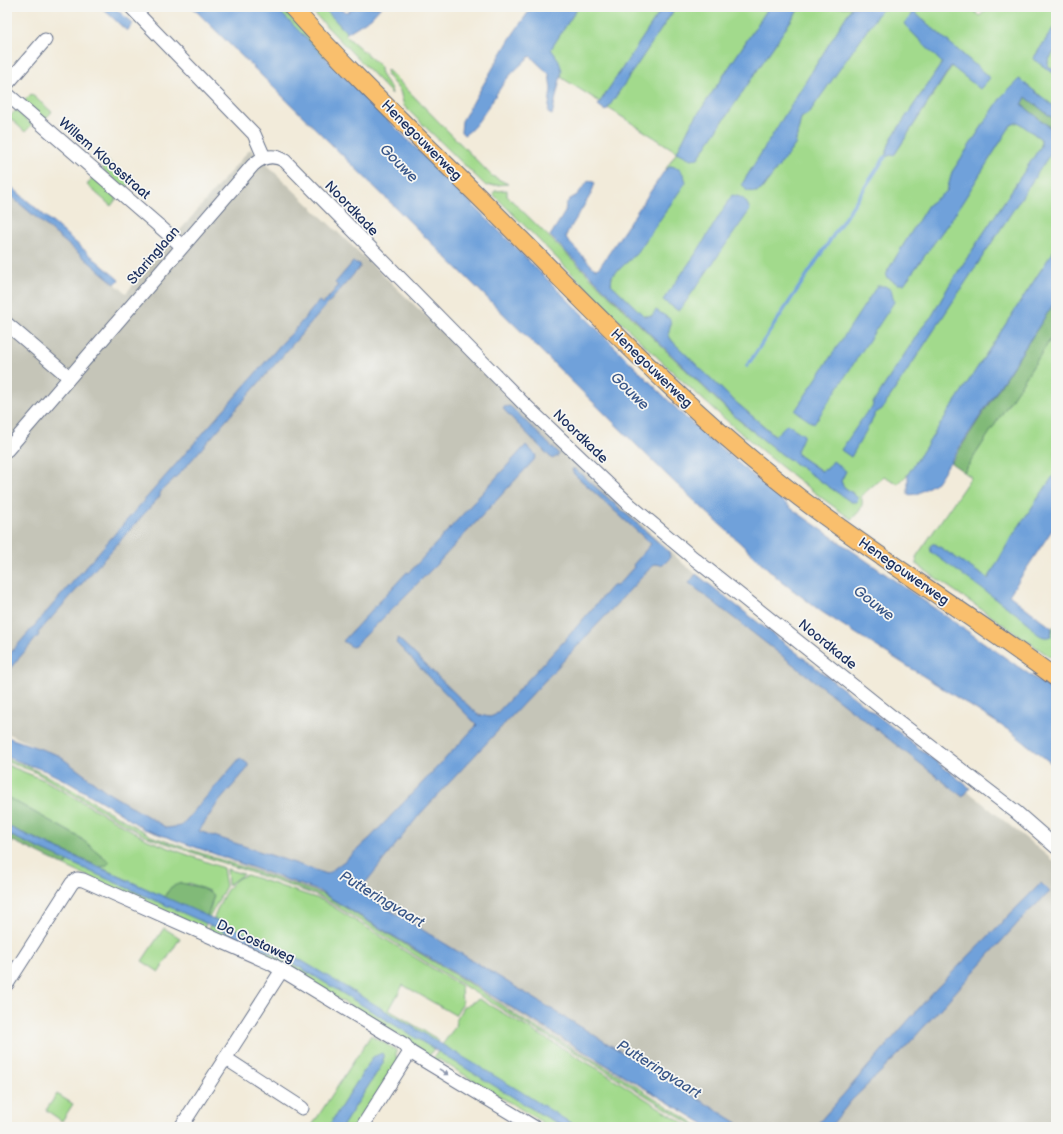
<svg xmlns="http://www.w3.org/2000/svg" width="1063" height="1134" font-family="'Balsamiq Sans',sans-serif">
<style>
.industrial{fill:#c5c5b8}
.green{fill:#a2da8c;stroke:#5e8475;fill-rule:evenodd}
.forest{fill:#81ba78;stroke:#4e746b}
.water{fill:#70a1da;stroke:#46689c}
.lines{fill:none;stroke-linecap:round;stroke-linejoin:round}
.stream{stroke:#70a1da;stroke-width:3.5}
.minor-casing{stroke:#667189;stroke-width:15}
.major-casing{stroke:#667189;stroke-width:19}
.minor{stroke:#fff;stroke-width:13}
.major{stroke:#f9bf6d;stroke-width:17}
.oneway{fill:#8d97ae}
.labels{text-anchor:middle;stroke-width:3.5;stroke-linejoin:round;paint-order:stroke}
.street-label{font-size:14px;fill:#1b2f5e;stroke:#f6f6f2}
.water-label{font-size:15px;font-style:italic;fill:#395789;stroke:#f6f6f2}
</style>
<rect width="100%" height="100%" fill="#f6f6f2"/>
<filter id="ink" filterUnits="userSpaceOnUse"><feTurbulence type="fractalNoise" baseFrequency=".025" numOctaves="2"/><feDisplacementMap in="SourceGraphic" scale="8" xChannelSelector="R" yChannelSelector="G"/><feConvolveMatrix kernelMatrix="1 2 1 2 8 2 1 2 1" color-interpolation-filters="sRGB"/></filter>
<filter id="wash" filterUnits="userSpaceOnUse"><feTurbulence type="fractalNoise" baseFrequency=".012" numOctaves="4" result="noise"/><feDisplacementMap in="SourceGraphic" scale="16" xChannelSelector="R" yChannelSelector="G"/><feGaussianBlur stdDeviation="0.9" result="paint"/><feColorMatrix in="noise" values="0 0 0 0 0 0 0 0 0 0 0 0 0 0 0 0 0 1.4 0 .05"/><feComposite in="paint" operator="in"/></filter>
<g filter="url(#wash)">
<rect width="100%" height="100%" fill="#f2ebda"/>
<polygon class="industrial" points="250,149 464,352 540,430 688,568 849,694 1056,863 1056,1127 710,1127 559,1040 437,965 317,897 134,821 66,761 7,733 7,193 126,293"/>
<g class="green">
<polygon points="275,7 281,7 327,57 325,58"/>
<path d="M308,7H323L347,33L345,35L380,66C379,79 391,83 392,94Z"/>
<path d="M578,7H663L600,102L562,78C562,65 555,60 551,49Z"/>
<path d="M676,7H769L690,126L677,152L698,158L800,7H852L742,184L756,192L761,190L795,145L801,118L809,113L881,9L891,7H970L980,16L988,7H1056V24L1033,59L1056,75V108L1019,79L1002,96L952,172L947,191L928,205L888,270L887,277L904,284L955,214L1011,125L1018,122L1041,139V146L950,284L932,316L921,329L873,403V407L841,450L851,457L874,414L882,409L1056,145V247L908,474L898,484L884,476L861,496C865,506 859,513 851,519C718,426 607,308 493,194L495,191L507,190V196L731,414L777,451L851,502L854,494L843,486L841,481L846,471L827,469L822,471L798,455L787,424L776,436L731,398L675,344C668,336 667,333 671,324L652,316H644L611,284L612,276L637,253L685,182L681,171L671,166L665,170L677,152L608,108ZM914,12L990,78L980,88L952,66L895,154L885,156L891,139L942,63L905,25ZM749,210L680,310H677L664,300L697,252Z"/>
<polygon points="1056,49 1056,71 1048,66 1048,61"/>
<polygon points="387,69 492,176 508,184 486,186 404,106 400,91 387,75"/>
<polygon points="31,94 52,112 45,119 24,101"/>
<polygon points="16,110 32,125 25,132 9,117"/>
<polygon points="108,161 132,181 125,189 102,169"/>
<polygon points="93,177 117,198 111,206 87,185"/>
<polygon points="1056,331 1056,472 1011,538 988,579 935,544 985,590 1004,604 1053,632 1052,628 1056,625 1056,658 1049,656 917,565 916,557 971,477 964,472"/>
<polygon points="7,759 27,766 57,781 151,836 324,895 473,986 523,1020 620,1076 700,1127 696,1127 590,1061 522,1022 322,897 145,836 33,771 7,762"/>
<polygon points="7,765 44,780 148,840 223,868 226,886 209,918 207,917 212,903 209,891 189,883 167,892 164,897 100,867 106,866 109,862 79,837 7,797"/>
<polygon points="68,861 206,923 204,929 65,866"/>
<polygon points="227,869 243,874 228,885"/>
<path d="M247,875L322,900L461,986L462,1005L455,1015L403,985L389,1010L439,1040L437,1043L287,952L213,920C220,904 227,879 247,875Z"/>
<polygon points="210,925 301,968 434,1048 428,1058 418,1047 342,1001 207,930"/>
<polygon points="164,928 180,938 159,972 142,961"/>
<polygon points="479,999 603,1072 690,1127 577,1127 442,1045 455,1027 456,1020 463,1007"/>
<polygon points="371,1035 396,1050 396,1057 400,1059 356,1127 342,1127 383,1063 383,1055 373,1057 328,1127 311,1127"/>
<polygon points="438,1051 539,1113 565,1127 543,1127 540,1125 542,1122 438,1059 436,1063 432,1061"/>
<polygon points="57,1094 73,1104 62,1121 46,1110"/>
</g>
<g class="forest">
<polygon points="1026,97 1056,121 1054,130 1022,105"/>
<polygon points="1056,300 1056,331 964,472 951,463"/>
<polygon points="7,797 79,837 110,862 106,866 100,867 7,826"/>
<polygon points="7,834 68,861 65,866 13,841 7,850"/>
<polygon points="181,883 199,887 214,895 207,917 164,897 171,887"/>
</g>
<g class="water">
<polygon points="101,7 114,7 133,24 127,31"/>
<polygon points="192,7 275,7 687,419 792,509 1056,693 1056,767 1010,731 822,612 781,581 670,478"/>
<polygon points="323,7 338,7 341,10 347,12 356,7 381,7 371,18 347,33"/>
<path d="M532,7H578L551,49L558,59L562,70L552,115L548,113L551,89L549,74L530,56C522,64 513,71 506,80C495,94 478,128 464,135L461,132L462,121L511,37Z"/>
<polygon points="663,7 676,7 606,111 598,105"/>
<polygon points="769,7 800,7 698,158 691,159 677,152 690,126"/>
<polygon points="852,7 891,7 881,10 809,113 801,118 795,145 761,190 756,192 747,191 742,184"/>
<polygon points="914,12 990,78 980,89 951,66 895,154 885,157 891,139 942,63 904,24"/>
<polygon points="1056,24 1056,49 1048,61 1048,66 1056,71 1056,75 1033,59"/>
<polygon points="1019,79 1056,108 1056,121 1026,97 1022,105 1053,130 1056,126 1056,145 882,409 874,414 874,417 851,457 841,450 866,413 872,408 873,403 921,329 932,316 950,284 1041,146 1041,139 1018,122 1011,125 955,214 904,284 898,284 886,277 888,270 928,205 947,191 952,172 1002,96"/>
<path d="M671,166C680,168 684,173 686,182L637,253L612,276L611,284L644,316H652L656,310L670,319C672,332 663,332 675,344L731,398L775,436L787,424L804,435L797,451L798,455L821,471L827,469L833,461L846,471L841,481L843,486L858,498L857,502H851L777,451L731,413L550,236L565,212L566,204L570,199L577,195L589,180L595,183L591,194L566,235L567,240L595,269L599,268L665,170Z"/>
<polygon points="7,183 119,280 115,284 7,193"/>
<path d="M732,195C743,197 746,199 750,210L680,310H677L663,300L697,252Z"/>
<polygon points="1056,247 1056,300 937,482 917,494 908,495 908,474"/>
<polygon points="353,262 360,264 360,267 182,471 160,492 160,496 38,633 39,635 7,672 7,657 282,343 293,332 319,301 323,304 338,286 335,283"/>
<polygon points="877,286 885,286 891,290 894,302 814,424 795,411"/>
<polygon points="510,406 558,453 558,456 552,459 505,411 503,407"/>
<polygon points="526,445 536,455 534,460 437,564 355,646 352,647 343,641 407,572 409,573"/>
<polygon points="572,469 575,469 669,552 670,558 663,565 654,564 420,814 359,891 744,1127 709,1127 319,891 144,829 106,804 66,781 46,771 7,757 7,737 58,755 110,794 167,828 181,826 240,758 248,764 248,768 217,804 199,831 327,874 347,859 370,838 477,725 396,643 398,638 463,701 479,715 490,717 495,715 565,640 612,586 617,586 634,567 633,565 651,544 573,473"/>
<path d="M1056,472V524L1009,595L1052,628L1051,636C1040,641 1032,628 1025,620L931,552L930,547L932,544H935L988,579L1011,538Z"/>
<polygon points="696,574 970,788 963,797 689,583"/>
<polygon points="7,826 287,952 520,1091 577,1127 565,1127 539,1113 301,968 270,952 7,834"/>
<polygon points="1041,883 1050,892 1027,913 902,1051 851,1101 830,1127 815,1127 934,991"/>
<polygon points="382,1053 383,1055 383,1063 342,1127 328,1127 373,1057"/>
</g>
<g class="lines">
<polyline class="stream" points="747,366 885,157"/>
</g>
</g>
<g filter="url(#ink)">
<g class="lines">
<defs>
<g id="minor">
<polyline points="131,7 254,134 264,157"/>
<polyline points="7,84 45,40"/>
<polyline points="7,94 182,246"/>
<polyline points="7,324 69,377"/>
<path d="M7,450L253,165C263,156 274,154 285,161L523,403L630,505L691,556L890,715L1016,812L1056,847"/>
<polyline points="7,984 72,883 77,879 83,880 270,963 405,1045 410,1052 534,1127"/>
<polyline points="225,1058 302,1108"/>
<polyline points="181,1127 282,970"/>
<polyline points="362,1127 410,1052"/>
</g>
<path id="major" d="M292,7C360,84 436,153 508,226C602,320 694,417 800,498C883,561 972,616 1056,678"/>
</defs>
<use href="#minor" class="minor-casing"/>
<use href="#major" class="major-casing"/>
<use href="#minor" class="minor"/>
<use href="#major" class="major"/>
</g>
<defs><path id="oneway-solid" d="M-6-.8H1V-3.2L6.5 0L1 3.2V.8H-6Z"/></defs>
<use class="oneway" href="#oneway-solid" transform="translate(444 1072) rotate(31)"/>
</g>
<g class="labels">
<g class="street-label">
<text transform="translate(422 140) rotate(45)" y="5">Henegouwerweg</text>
<text transform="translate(105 158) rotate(41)" y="5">Willem Kloosstraat</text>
<text transform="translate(352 208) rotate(46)" y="5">Noordkade</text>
<text transform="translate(153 255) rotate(-49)" y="5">Staringlaan</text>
<text transform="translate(652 368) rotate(44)" y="5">Henegouwerweg</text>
<text transform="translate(581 436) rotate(44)" y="5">Noordkade</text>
<text transform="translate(904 571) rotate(35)" y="5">Henegouwerweg</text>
<text transform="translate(828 644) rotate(39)" y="5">Noordkade</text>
<text transform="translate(256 941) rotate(25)" y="5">Da Costaweg</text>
</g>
<g class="water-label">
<text transform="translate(399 163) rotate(45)" y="5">Gouwe</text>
<text transform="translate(630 391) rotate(44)" y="5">Gouwe</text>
<text transform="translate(874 603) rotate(38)" y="5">Gouwe</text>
<text transform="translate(382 899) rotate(31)" y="5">Putteringvaart</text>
<text transform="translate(659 1069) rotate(32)" y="5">Putteringvaart</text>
</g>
</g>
<rect width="1063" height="1134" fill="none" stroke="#f6f6f2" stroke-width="24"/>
</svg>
